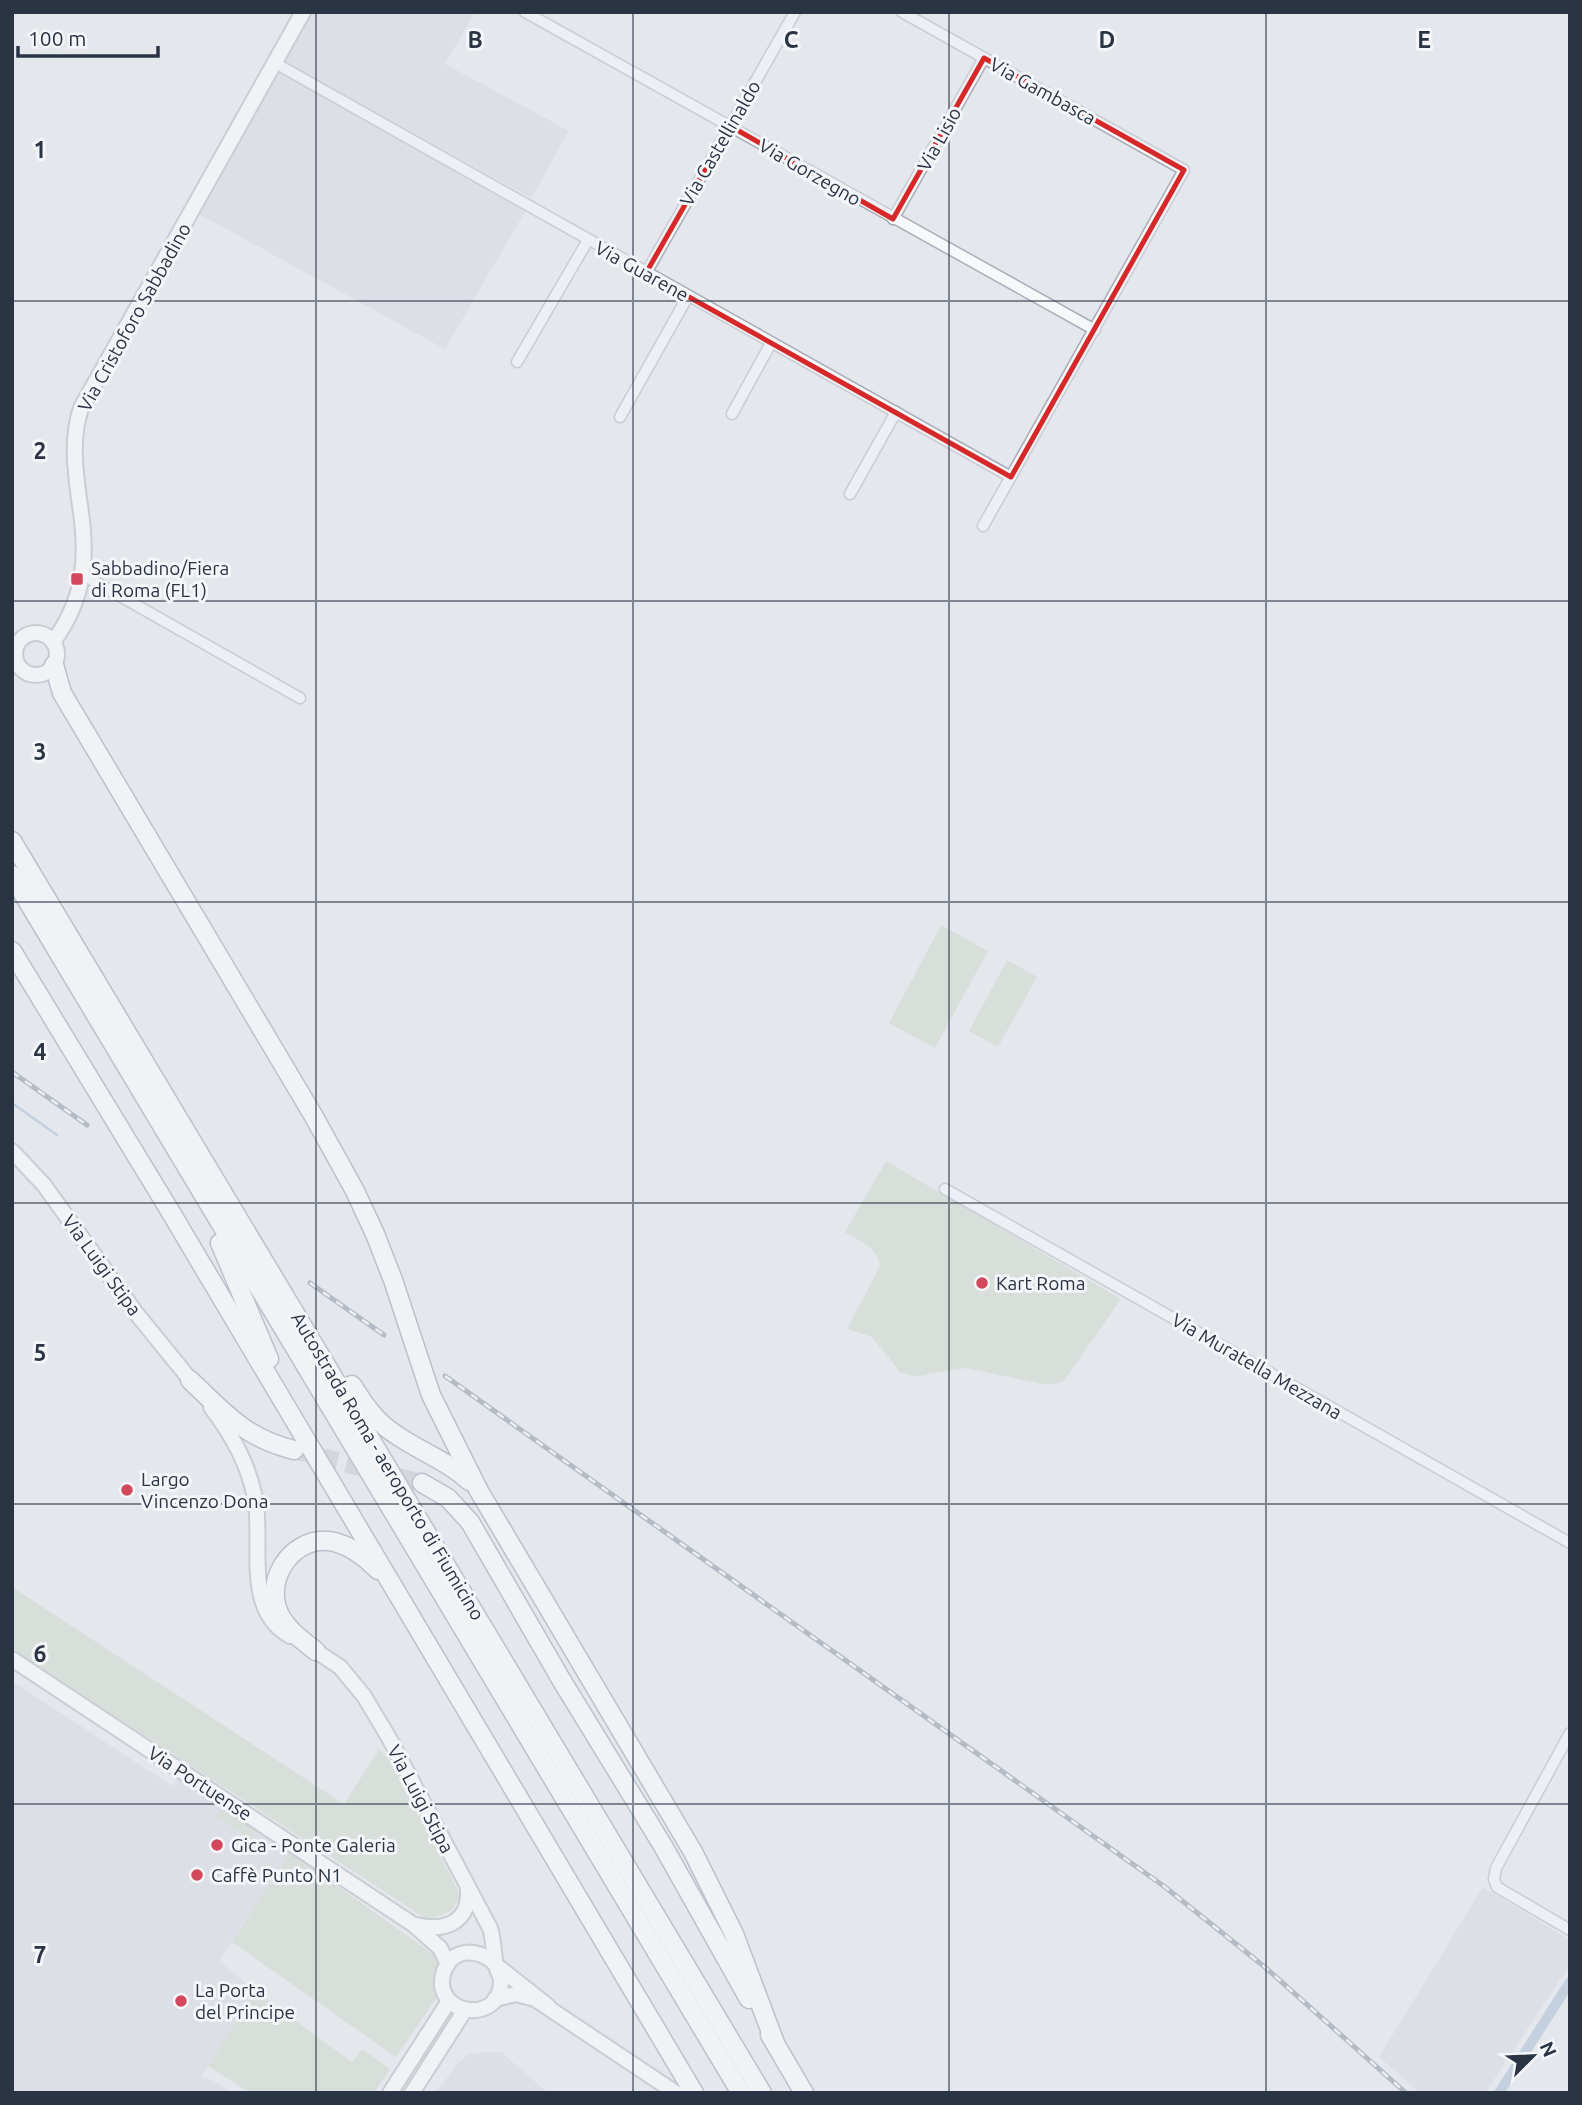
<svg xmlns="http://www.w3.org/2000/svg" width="1582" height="2105" font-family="Ubuntu,sans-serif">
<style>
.built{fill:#d2d6de}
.green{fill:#c9d6c5}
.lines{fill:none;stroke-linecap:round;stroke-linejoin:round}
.stream{stroke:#9fb4cc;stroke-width:2.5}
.canal{stroke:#9fb4cc;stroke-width:10}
.highway-tunnel{stroke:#bfc3cb;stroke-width:18;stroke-dasharray:18 9;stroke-linecap:butt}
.street-casing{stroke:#a9aeb7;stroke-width:13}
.secondary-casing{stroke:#a9aeb7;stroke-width:18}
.highway-casing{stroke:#8b94a3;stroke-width:21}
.street{stroke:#f7f8fa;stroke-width:10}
.secondary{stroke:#fff;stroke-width:14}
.highway{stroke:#fff;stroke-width:18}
.rail-casing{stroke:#7d8696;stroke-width:5}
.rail{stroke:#f4f6f9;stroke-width:2.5;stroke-dasharray:8;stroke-linecap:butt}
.marked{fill:none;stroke:#d62828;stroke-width:5;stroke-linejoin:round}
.grid{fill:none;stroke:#2b3445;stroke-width:2;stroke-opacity:0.55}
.poi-dot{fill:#d1495b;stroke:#f4f6f9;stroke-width:2.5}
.labels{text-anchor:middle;stroke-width:6;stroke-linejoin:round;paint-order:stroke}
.street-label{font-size:19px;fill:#2b3445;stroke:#f4f6f9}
.poi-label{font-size:19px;fill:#2b3445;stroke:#f4f6f9;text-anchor:start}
.grid-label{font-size:23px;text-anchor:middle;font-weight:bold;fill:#2b3445;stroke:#f4f6f9;stroke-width:6;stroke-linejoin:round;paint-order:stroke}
</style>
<rect width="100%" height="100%" fill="#e4e7ec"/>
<g class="built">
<polygon points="311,12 475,12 445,64 569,131 531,198 283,61"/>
<polygon points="278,71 526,210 445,349 197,213"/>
<polygon points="12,1681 172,1786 179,1777 290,1852 219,1961 255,1991 201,2077 212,2080 232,2093 12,2093"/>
<polygon points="1483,1887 1570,1940 1570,1965 1485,2093 1420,2093 1379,2057"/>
<polygon points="485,2052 501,2052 548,2093 436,2093 458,2063 468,2055"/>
</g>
<g class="green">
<polygon points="941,925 988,951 935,1048 889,1023"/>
<polygon points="1007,960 1037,977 998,1047 969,1031"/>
<path d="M886,1161L1121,1299L1064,1381L1048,1385L965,1368L918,1376L909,1375L900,1372L872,1337L847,1329L880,1266C878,1248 859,1241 845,1232Z"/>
<polygon points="12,1587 344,1804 379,1749 391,1762 461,1896 451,1911 428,1920 12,1649"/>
<polygon points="224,1804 258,1826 249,1839 216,1817"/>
<polygon points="290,1852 437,1957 437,1997 396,2057 232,1942"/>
<polygon points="255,1991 352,2062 362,2049 390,2069 374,2093 250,2093 208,2066"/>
<polygon points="452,2006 459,2010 405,2093 397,2093"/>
</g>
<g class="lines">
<polyline class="stream" points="12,1103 57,1135"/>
<polyline class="canal" points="1499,2093 1570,1982"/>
<polyline class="highway-tunnel" points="294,1450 422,1483"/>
<defs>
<g id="street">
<polyline points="525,12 1095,330"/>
<polyline points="902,12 1184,170 983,526"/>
<polyline points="275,63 1011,477"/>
<polyline points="893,219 984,58"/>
<polyline points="646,273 795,12"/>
<polyline points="517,362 588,240"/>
<polyline points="732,414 771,343"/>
<polyline points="620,417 688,296"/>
<polyline points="850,494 896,412"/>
<polyline points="83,575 300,698"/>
<polyline points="945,1189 1570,1543"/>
<polyline points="1570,1733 1496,1868 1494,1879 1497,1887 1570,1930"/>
</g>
<g id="secondary">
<circle cx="36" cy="654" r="21"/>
<path d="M53,642C87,596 88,553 79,499C75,468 71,438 81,408L303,12"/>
<polyline points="12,1151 44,1185 136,1313 197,1388"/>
<path d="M211,1407C232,1435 248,1463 255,1498C264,1543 242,1609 290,1636"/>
<path d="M308,1646L340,1667L364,1696L389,1738L490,1928C494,1940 493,1952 496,1965C497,1971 500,1974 501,1980C502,2027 429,2015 444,1971C453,1946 481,1949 496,1965L548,2006"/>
<polyline points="12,1659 414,1925 440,1948 448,1964"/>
<path d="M416,1925C444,1932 470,1923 468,1889"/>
<polyline points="495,1999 516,1994 535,1999 676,2093"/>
<polyline points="390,2093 449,2001"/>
<polyline points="412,2093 465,2010"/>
</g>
<g id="highway">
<polyline points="54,665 62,693 313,1115 355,1191 375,1234 393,1280 431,1395 479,1491 693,1852 734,1934 775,2043"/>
<polyline points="12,841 762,2093"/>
<polyline points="12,875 741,2093"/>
<polyline points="12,951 167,1206 694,2093"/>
<polyline points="220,1243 269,1359"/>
<path d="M190,1380C225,1413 245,1438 294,1450"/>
<path d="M352,1385C364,1404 376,1422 395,1434C419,1451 448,1461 469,1481"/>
<polyline points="422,1483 448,1498 470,1522 562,1681 663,1846 749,1999"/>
<path d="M316,1651C303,1641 289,1631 281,1617C262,1584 289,1538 328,1541C348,1543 365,1557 378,1570"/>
<polyline points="770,2035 804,2093"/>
</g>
</defs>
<use href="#street" class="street-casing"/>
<use href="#secondary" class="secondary-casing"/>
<use href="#highway" class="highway-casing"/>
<use href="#street" class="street"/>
<use href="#secondary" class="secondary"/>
<use href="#highway" class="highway"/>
<defs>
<g id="rail">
<polyline points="12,1072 87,1125"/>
<polyline points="310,1283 384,1335"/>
<polyline points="445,1376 1165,1887 1266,1968 1406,2093"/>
</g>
</defs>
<use href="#rail" class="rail-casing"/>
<use href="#rail" class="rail"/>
</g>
<path d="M0 0H1582V2105H0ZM984,58L1184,170L1011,477L646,273L730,126L893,219Z" fill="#e4e7ec" fill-opacity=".55" fill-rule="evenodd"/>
<path class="marked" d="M984,58L1184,170L1011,477L646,273L730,126L893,219Z"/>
<path class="grid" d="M316,12V2093M633,12V2093M949,12V2093M1266,12V2093M12,301H1570M12,601H1570M12,902H1570M12,1203H1570M12,1504H1570M12,1804H1570"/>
<g class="poi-dot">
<rect x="70" y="572" width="14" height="14" rx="3.5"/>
<circle cx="982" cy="1283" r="7"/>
<circle cx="127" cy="1490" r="7"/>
<circle cx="217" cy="1845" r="7"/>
<circle cx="197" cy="1875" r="7"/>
<circle cx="181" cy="2001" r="7"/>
</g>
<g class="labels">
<g class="street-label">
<text transform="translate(1043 91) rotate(29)" y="7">Via Gambasca</text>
<text transform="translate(939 139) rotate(-61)" y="7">Via Lisio</text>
<text transform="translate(720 143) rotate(-60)" y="7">Via Castellinaldo</text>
<text transform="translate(810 172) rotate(30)" y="7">Via Gorzegno</text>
<text transform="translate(642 271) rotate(29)" y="7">Via Guarene</text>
<text transform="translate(134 317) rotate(-61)" y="7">Via Cristoforo Sabbadino</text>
<text transform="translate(102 1265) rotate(54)" y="7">Via Luigi Stipa</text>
<text transform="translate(1257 1366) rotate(30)" y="7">Via Muratella Mezzana</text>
<text transform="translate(388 1466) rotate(59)" y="7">Autostrada Roma - aeroporto di Fiumicino</text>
<text transform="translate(200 1783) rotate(33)" y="7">Via Portuense</text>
<text transform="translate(421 1799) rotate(62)" y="7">Via Luigi Stipa</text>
</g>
<g class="poi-label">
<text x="91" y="575">Sabbadino/Fiera<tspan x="91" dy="22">di Roma (FL1)</tspan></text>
<text x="996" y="1290">Kart Roma</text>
<text x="141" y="1486">Largo<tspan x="141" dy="22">Vincenzo Dona</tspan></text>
<text x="231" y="1852">Gica - Ponte Galeria</text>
<text x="211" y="1882">Caffè Punto N1</text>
<text x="195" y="1997">La Porta<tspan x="195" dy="22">del Principe</tspan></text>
</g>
</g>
<g class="grid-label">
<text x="475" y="48">B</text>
<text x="791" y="48">C</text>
<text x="1107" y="48">D</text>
<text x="1424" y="48">E</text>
<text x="40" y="158">1</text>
<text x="40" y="459">2</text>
<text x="40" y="760">3</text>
<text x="40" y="1060">4</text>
<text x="40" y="1361">5</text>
<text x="40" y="1662">6</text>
<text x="40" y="1963">7</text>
</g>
<rect width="1582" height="2105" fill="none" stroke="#2b3445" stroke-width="28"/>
<g transform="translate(1533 2056) rotate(66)" stroke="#f4f6f9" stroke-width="5" paint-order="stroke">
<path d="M0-5L12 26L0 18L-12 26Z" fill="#2b3445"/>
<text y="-10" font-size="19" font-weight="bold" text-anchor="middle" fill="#2b3445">N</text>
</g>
<path d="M18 46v10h140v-10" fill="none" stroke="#2b3445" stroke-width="3.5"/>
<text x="28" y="46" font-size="21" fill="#2b3445" stroke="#f4f6f9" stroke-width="5" paint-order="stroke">100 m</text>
</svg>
